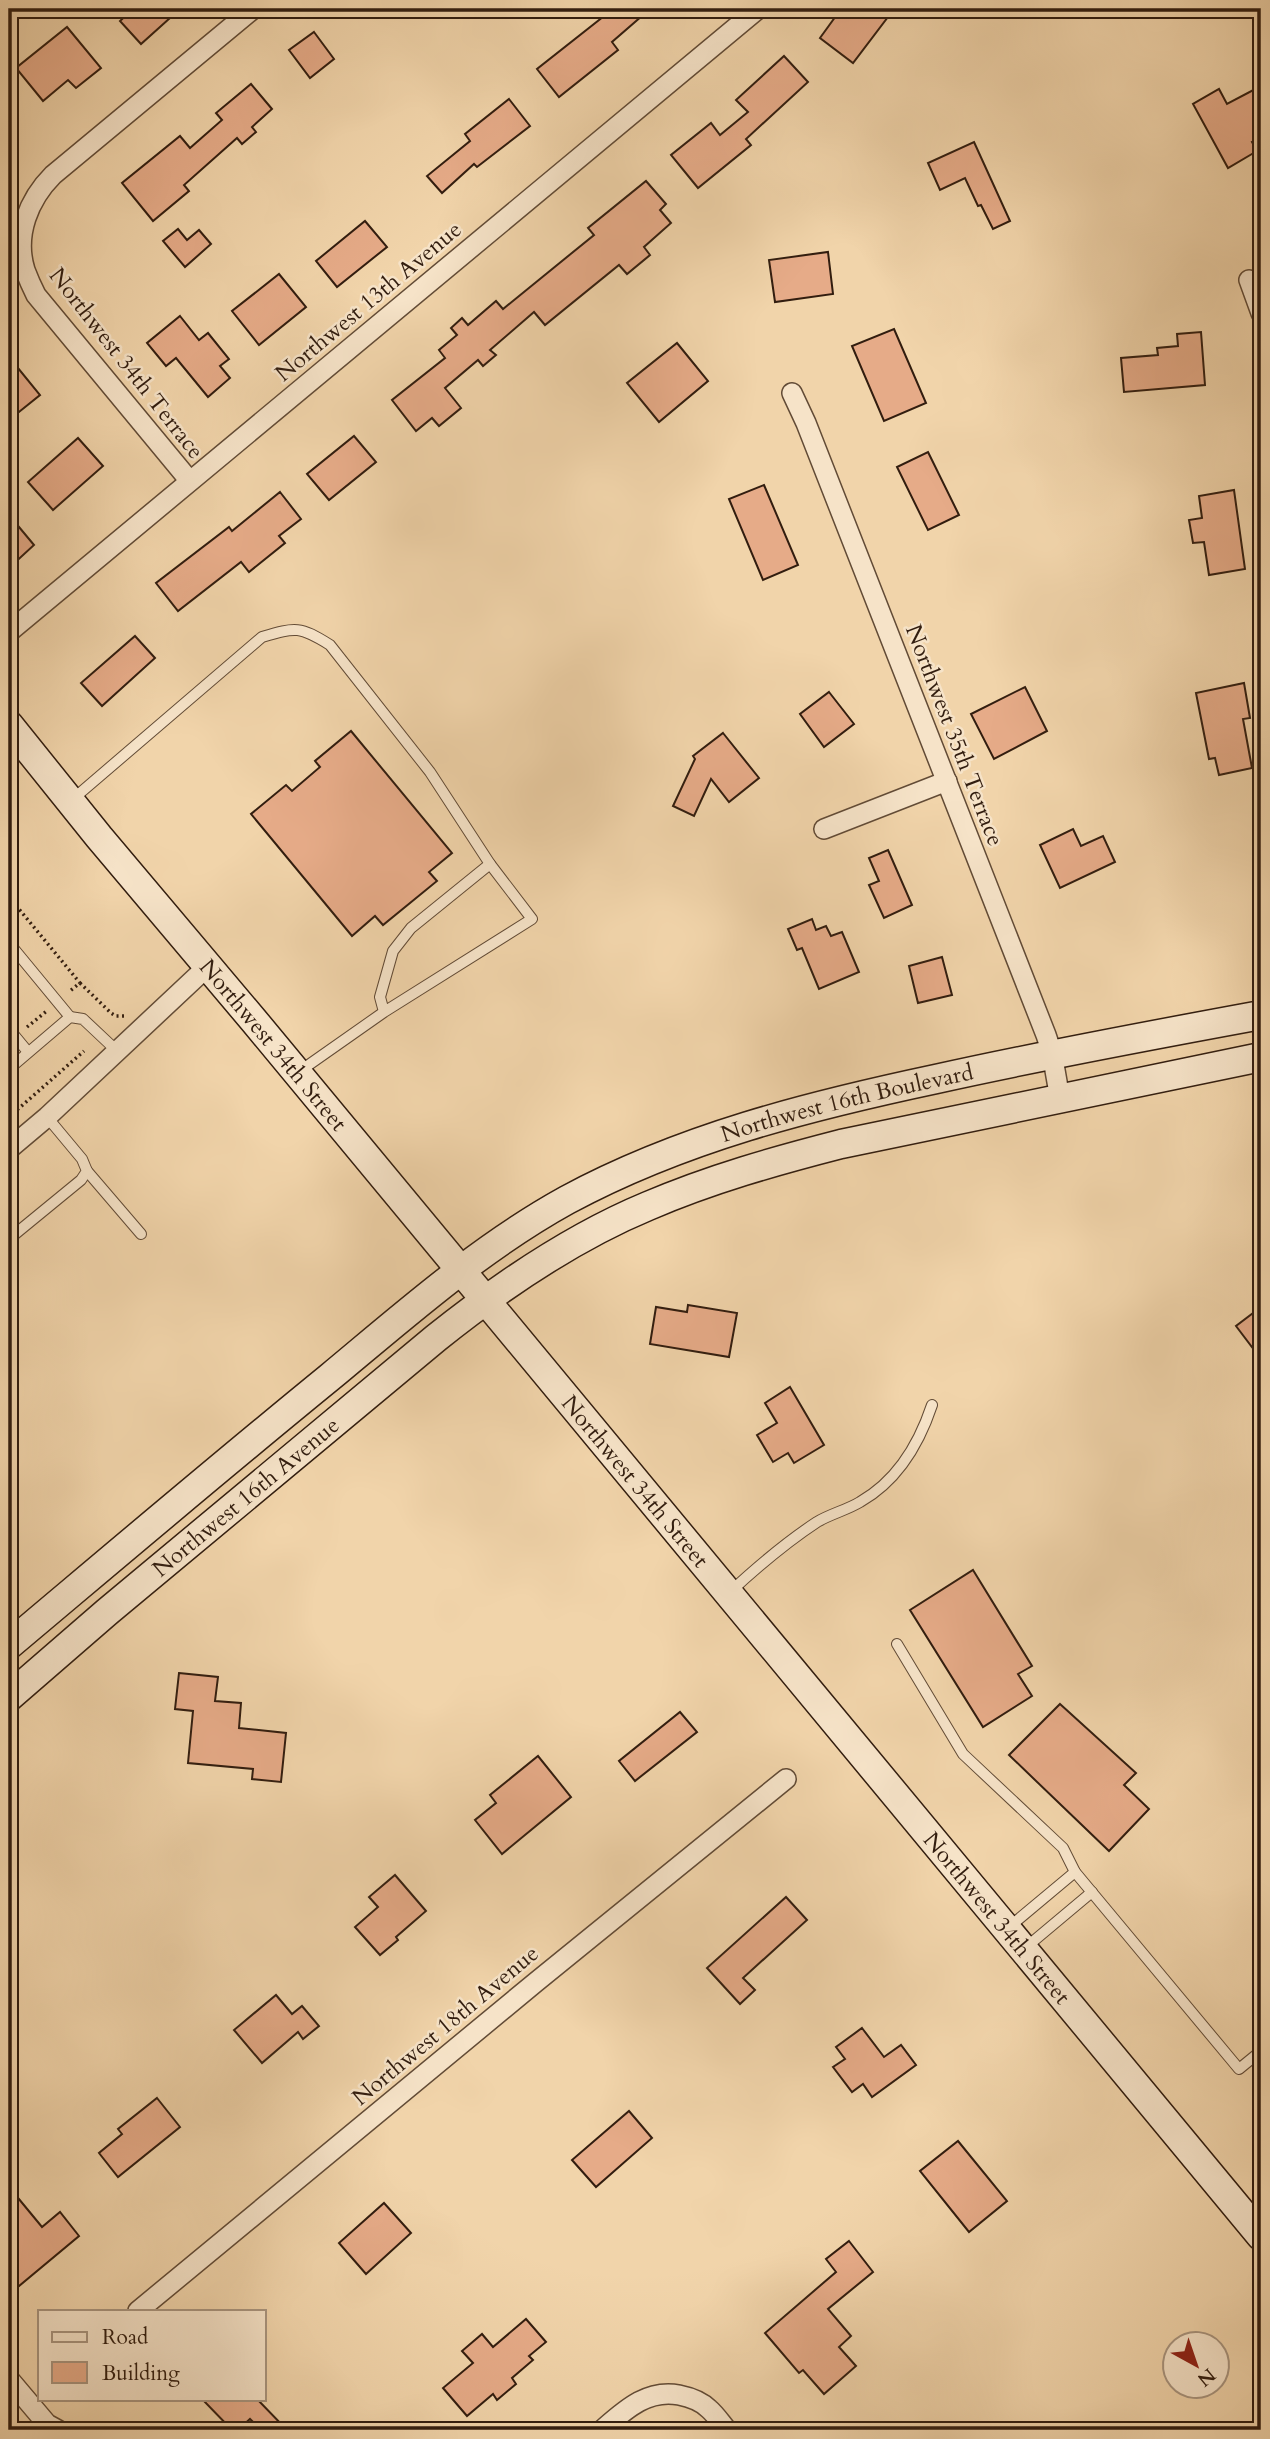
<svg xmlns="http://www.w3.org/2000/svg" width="1270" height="2439" font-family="Cardo,serif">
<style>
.building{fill:#e6ab88;stroke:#321d0f;stroke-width:2}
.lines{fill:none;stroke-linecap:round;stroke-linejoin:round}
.lane-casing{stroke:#624b36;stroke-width:12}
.street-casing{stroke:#624b36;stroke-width:22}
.secondary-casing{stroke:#321d0f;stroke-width:31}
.path{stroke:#321d0f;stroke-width:3.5;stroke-dasharray:2 3.5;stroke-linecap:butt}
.lane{stroke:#f6e3c8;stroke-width:10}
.street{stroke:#f6e3c8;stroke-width:19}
.secondary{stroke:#f6e3c8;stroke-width:28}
.labels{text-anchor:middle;stroke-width:5;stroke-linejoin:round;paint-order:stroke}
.street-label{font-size:23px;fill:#321d0f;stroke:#f6e3c8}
</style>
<rect width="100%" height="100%" fill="#f1d4aa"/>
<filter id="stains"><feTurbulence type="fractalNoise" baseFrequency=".00286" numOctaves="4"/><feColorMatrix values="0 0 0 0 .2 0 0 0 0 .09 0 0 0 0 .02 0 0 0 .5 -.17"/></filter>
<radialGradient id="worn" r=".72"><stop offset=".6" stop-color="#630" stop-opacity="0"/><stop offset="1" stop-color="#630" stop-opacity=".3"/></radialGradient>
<g class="building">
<polygon points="133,9 180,9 141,44 120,21"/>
<polygon points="613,9 650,9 612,42 618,50 559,97 537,69"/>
<polygon points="841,9 894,9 853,63 820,38"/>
<polygon points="67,27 101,68 76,88 68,80 43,101 16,68"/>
<polygon points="314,32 334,59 310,78 289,50"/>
<polygon points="784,56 808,82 746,139 751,145 698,188 671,155 711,123 720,135 748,112 736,100"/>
<polygon points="251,84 272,109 252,127 256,132 242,144 237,138 184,185 189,191 153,221 122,183 180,136 190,148 222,120 216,113"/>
<polygon points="1261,86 1261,138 1252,142 1257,151 1228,168 1193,104 1219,89 1227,104"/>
<polygon points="509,99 530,126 477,167 474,164 442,193 427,176 470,141 465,134"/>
<polygon points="974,142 1010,221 993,229 981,205 978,206 965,178 940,190 928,163"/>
<polygon points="646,181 666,204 660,210 671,223 644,247 650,255 627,274 619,265 545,325 534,312 490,350 496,355 483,366 478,360 445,388 461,408 439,426 432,418 416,431 392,400 445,358 439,350 457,335 451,328 462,318 468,325 496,301 503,309 594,235 588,228"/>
<polygon points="365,221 387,247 337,287 316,261"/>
<polygon points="178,229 187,240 199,230 211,244 185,267 163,241"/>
<polygon points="828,252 833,294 775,302 769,260"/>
<polygon points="279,274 306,307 259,345 232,311"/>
<polygon points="180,316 199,340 208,333 229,359 220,366 230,378 208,397 176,358 166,366 147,343"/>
<polygon points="894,329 926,403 884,421 852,346"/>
<polygon points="1201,332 1205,385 1124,392 1121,358 1158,355 1157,348 1178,346 1177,334"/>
<polygon points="677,343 708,381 659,422 627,383"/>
<polygon points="9,357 40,395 9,420"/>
<polygon points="354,436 376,462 329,500 307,474"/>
<polygon points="78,438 103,466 53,510 28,482"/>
<polygon points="928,452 959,515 928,530 897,467"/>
<polygon points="764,485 798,565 763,580 729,499"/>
<polygon points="1234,490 1245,569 1209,575 1204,542 1193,543 1189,520 1202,518 1199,496"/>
<polygon points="280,492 301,519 279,536 285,543 249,572 241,562 178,611 156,583 229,527 232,531"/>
<polygon points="9,515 34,545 9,568"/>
<polygon points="135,636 155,658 102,706 81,683"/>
<polygon points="1244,683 1250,718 1243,719 1252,768 1219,775 1215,758 1209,759 1196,693"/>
<polygon points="1025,687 1047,731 994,759 971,714"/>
<polygon points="829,692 854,724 824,747 800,714"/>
<polygon points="351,731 452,853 429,872 437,881 383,925 375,916 352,936 251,814 286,785 292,791 320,767 315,761"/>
<polygon points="723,733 759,778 729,802 711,779 694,816 673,806 695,759 693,756"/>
<polygon points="1073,829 1081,846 1103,836 1115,862 1060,888 1040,845"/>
<polygon points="888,850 912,905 884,918 869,885 879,881 869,858"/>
<polygon points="812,919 816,930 826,926 831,936 842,932 859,972 819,989 802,948 797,950 788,929"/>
<polygon points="942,957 952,995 918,1003 909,966"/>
<polygon points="688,1305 737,1313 729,1357 650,1344 656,1307 687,1312"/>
<polygon points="1261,1307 1261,1359 1236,1326"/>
<polygon points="790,1387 824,1445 794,1463 788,1453 773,1462 757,1435 777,1423 765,1403"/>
<polygon points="973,1570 1032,1666 1018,1674 1032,1696 983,1727 910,1610"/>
<polygon points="179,1673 218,1677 215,1701 241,1703 239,1728 286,1733 281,1782 252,1779 253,1769 188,1763 193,1711 175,1709"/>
<polygon points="1060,1704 1136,1773 1124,1785 1149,1809 1109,1851 1009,1755"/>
<polygon points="680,1712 697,1732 635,1781 619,1761"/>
<polygon points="538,1756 571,1797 502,1854 475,1820 496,1803 490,1795"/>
<polygon points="395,1875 426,1911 396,1937 398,1940 380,1955 355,1927 378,1907 369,1897"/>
<polygon points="786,1897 807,1920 743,1978 755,1990 740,2004 707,1968"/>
<polygon points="276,1995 292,2014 302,2006 319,2026 303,2039 298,2032 262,2063 234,2030"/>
<polygon points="862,2028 884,2057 901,2045 916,2065 872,2097 863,2084 852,2092 833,2067 845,2059 836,2047"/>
<polygon points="157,2098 180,2127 118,2177 99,2153 122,2134 118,2129"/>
<polygon points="629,2111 652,2138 596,2187 572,2160"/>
<polygon points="958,2141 1007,2201 969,2232 920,2171"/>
<polygon points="9,2187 42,2227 60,2212 79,2236 19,2286 9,2273"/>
<polygon points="384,2203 411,2233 366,2274 339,2243"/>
<polygon points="849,2241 873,2272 828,2309 851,2336 839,2347 856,2366 824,2394 803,2370 799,2373 765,2333 836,2272 826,2259"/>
<polygon points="526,2319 546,2342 529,2356 533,2360 512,2378 516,2384 497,2400 493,2394 467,2416 443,2388 473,2363 462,2351 482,2334 493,2347"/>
<polygon points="202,2399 257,2399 287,2430 261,2430 250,2419 238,2430 232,2430"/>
</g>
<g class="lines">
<defs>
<g id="lane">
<path d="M73,799L262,637C296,627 300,626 330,645L430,772L490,864"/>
<polyline points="9,943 70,1017"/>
<polyline points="9,1029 28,1052"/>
<polyline points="9,1069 70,1017 83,1019 117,1051"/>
<polyline points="300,1071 384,1012 532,919 490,864 411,928 393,951 380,997 384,1012"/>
<polyline points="87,1171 141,1234"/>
<polyline points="9,1239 81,1180 87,1171 82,1159 47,1117"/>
<path d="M729,1593C757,1567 785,1543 817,1522C830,1514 847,1510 860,1502C897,1481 919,1444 932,1405"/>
<polyline points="897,1644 963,1754 1063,1848 1075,1872 1239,2069 1261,2051"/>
<polyline points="1008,1928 1075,1872"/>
<polyline points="1024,1949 1092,1892"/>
</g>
<g id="street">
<polyline points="1249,280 1261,313"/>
<polyline points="792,393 806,423 1046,1035 1052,1053 1060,1099"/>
<path d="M189,480L36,295C32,287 28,278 25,270C14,235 29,199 53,175L253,9"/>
<polyline points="9,632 758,9"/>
<polyline points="824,829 947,781"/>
<polyline points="9,1149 47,1117 208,966"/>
<polyline points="138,2311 536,1982 786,1779"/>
<polyline points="9,2379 47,2424 58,2430"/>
<path d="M602,2430C625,2410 647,2389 679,2395C689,2397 702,2402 709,2409C716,2415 721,2423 727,2430"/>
</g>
<g id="secondary">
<path id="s1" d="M9,725L99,837L255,1022L1261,2236"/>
<path id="s2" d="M9,1645C116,1555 222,1465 330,1377C406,1314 480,1248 567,1200C682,1138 809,1106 936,1079C1044,1055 1152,1035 1261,1015"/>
<path id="s3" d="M9,1697L107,1612L436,1338C501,1286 571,1238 648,1206C711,1179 775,1161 841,1144L1261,1057"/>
</g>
</defs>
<use href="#lane" class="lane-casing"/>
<use href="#street" class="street-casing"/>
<use href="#secondary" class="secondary-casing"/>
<g class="path">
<polyline points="9,897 80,983 70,991"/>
<polyline points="80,983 111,1013 116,1016 124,1016"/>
<polyline points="27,1027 48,1010"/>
<polyline points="9,1117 84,1051"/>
</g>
<use href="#lane" class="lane"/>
<use href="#street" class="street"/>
<use href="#secondary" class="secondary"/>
</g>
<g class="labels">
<g class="street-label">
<text transform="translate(368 301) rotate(-40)" y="8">Northwest 13th Avenue</text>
<text transform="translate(127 363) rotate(52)" y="8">Northwest 34th Terrace</text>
<text transform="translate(955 735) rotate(69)" y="8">Northwest 35th Terrace</text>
<text dy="8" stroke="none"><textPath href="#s1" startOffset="415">Northwest 34th Street</textPath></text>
<text dy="8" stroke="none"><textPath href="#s2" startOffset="1012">Northwest 16th Boulevard</textPath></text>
<text dy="8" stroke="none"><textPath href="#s1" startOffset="982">Northwest 34th Street</textPath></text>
<text dy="8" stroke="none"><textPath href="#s3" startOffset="310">Northwest 16th Avenue</textPath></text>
<text dy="8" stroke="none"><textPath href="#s1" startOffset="1549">Northwest 34th Street</textPath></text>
<text transform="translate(445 2025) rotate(-40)" y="8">Northwest 18th Avenue</text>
</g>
</g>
<rect width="1270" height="2439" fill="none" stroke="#f1d4aa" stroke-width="35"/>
<rect x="10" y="10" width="1249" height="2418" fill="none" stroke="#321d0f" stroke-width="3.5"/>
<rect x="18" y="18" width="1235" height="2404" fill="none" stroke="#321d0f" stroke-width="2"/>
<rect x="38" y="2310" width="228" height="91" fill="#f6e3c8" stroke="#a8947e" stroke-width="2"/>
<rect x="52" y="2332" width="35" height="10" fill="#f6e3c8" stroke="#a8947e" stroke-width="2"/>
<text x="102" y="2344" font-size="21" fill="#321d0f">Road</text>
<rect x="52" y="2362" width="35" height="21" fill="#e6ab88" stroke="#a8947e" stroke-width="2"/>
<text x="102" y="2380" font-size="21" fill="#321d0f">Building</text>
<g transform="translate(1196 2365) rotate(140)"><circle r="33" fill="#f6e3c8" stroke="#a8947e" stroke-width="2"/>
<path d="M0-5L12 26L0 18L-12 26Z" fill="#8f2418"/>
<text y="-10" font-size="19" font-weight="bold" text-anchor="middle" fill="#321d0f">N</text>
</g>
<rect width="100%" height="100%" filter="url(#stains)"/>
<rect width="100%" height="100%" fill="url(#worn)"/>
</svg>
